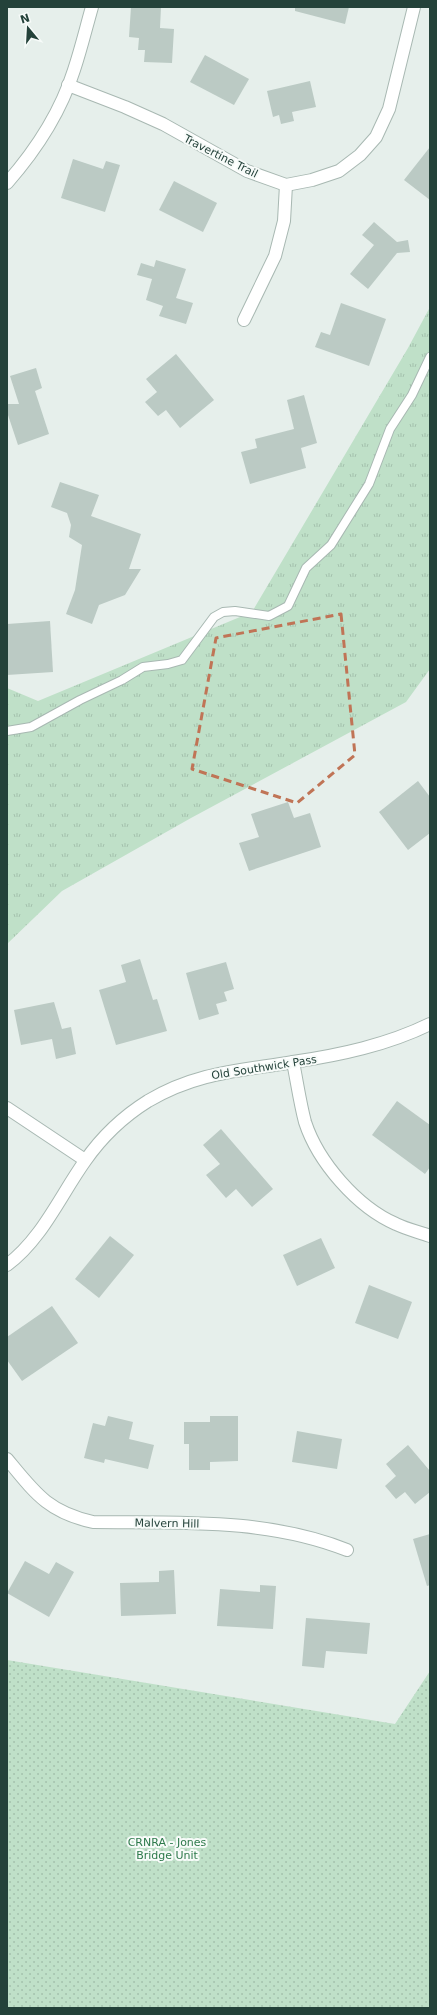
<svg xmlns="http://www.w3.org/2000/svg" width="437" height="2015" font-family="'DejaVu Sans',sans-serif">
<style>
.grass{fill:url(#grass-tufts)}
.park{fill:url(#park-dots)}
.building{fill:#bbcac4}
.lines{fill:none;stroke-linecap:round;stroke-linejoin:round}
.service-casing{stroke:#a8b8b2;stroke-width:10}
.minor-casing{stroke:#a8b8b2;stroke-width:14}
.service{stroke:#fff;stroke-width:8}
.minor{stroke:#fff;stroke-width:12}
.marked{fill:none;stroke:#c07456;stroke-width:3;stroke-dasharray:8 5;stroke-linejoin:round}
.labels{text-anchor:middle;stroke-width:4;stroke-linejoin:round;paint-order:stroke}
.street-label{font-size:11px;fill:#24423a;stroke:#f7fbf9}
.park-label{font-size:11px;fill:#2d7a4b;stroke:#f7fbf9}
</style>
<defs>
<pattern id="grass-tufts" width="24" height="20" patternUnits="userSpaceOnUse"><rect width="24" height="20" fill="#bfe0c8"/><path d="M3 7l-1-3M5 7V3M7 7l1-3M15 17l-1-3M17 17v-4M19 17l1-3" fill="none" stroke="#a4c1ad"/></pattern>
<pattern id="park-dots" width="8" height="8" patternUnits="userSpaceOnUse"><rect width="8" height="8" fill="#bfe0c8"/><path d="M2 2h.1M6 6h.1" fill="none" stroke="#a4c1ad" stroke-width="1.8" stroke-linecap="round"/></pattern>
</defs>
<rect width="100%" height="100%" fill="#e6efeb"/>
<polygon class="grass" points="430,307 430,669 406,702 191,818 62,891 7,944 7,688 38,701 252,612 408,348"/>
<polygon class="park" points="7,1660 395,1724 430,1671 430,2008 7,2008"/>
<g class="building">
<polygon points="131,7 161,7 160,28 174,29 172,63 144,62 145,50 138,50 139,38 129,37"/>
<polygon points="295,7 349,7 345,24 295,11"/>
<polygon points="205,55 249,79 234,105 190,82"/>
<polygon points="310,81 316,107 292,112 294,121 281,124 279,115 273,117 267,91"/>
<polygon points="430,147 430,200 404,180"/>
<polygon points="73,159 103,169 106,161 120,165 105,212 61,198"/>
<polygon points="174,181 217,203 203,232 159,210"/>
<polygon points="374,222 397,242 408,240 410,252 397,253 368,289 350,274 374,245 362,235"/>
<polygon points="156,260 186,269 176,298 193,303 186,324 159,316 163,306 146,300 152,279 137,275 141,263 154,267"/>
<polygon points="341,303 386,319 369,366 315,347 321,332 330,335"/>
<polygon points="176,354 214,400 180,428 166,410 158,416 145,402 157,392 146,379"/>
<polygon points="36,368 42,388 35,391 49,434 18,445 7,412 7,404 19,404 10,376"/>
<polygon points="304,395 317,443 301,448 306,468 250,484 241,452 257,448 255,439 294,429 287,400"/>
<polygon points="60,482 99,495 91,516 141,534 129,569 141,569 125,595 99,605 92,624 66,614 75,590 82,545 69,537 71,525 67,513 51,507"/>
<polygon points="50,621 53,672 7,675 7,624"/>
<polygon points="418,781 430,797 430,833 408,850 379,812"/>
<polygon points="288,802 294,818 310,813 321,847 249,871 239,843 259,837 251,814"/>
<polygon points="140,959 153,1000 157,999 167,1031 116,1045 99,990 126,982 121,965"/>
<polygon points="226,962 234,989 224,992 227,1001 216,1004 219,1014 199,1020 186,973"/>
<polygon points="54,1002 62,1029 71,1027 76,1054 56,1059 52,1039 21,1045 14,1010"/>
<polygon points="397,1101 430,1125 430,1167 425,1174 372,1135"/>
<polygon points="221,1129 273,1189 252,1207 236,1189 226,1198 206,1175 220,1164 203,1145"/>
<polygon points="110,1236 134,1255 99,1298 75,1279"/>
<polygon points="321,1238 335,1268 297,1286 283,1255"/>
<polygon points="369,1285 412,1302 398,1339 355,1323"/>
<polygon points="52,1306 78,1343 22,1381 7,1360 7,1337"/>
<polygon points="108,1416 133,1422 129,1439 154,1445 148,1469 105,1459 104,1463 84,1458 93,1423 105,1426"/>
<polygon points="210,1416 238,1416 238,1461 210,1462 210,1470 189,1470 189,1444 184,1444 184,1422 210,1422"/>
<polygon points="297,1431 342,1439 337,1469 292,1462"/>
<polygon points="408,1445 430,1471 430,1492 415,1504 405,1492 396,1499 385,1486 396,1476 386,1464"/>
<polygon points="430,1534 430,1585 427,1586 413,1539"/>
<polygon points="25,1561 49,1574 56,1562 74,1572 49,1617 7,1593"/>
<polygon points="174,1570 176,1614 121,1616 120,1583 159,1582 159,1571"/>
<polygon points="260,1585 276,1586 273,1629 217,1626 220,1589 260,1592"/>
<polygon points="306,1618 370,1623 367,1654 326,1651 324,1668 302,1666"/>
</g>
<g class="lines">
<defs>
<polyline id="service" points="7,731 31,727 80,700 122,680 143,667 168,664 182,660 214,617 223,612 235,611 269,616 288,606 306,568 331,545 369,484 390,429 412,395 430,357"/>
<g id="minor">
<polyline points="68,85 125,107 163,124 247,171 286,185 312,180 339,171 360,155 376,137 389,109 414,7"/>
<path d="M7,183C36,150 61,111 74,70C81,49 86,28 92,7"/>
<polyline points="244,320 275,256 284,221 286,185"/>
<path d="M293,1062C297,1082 300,1103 305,1122C318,1162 357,1207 396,1224C406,1229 419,1232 430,1236"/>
<polyline points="7,1108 85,1160"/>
<path d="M7,1265C42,1239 60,1196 85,1161C101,1138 124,1116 148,1101C197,1072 239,1071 293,1062C340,1055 387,1045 430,1024"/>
<path d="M7,1459C35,1493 48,1512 93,1522C178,1523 267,1518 347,1550"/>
</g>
</defs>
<use href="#service" class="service-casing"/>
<use href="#minor" class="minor-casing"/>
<use href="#service" class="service"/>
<use href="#minor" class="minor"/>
</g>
<path class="marked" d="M341,614L355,755L297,803L192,769L216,638Z"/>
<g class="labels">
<g class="street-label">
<text transform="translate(221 156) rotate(27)" y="4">Travertine Trail</text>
<text transform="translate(264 1067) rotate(-9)" y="4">Old Southwick Pass</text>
<text transform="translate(167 1523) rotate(1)" y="4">Malvern Hill</text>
</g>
<g class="park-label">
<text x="167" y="1846">CRNRA - Jones<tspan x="167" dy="13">Bridge Unit</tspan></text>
</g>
</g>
<rect width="437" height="2015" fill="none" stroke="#24423a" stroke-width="16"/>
<g transform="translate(28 28) rotate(342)" stroke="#f7fbf9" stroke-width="3" paint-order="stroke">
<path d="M0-3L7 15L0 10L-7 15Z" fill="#24423a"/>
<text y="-6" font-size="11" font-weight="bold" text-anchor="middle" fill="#24423a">N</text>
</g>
</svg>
